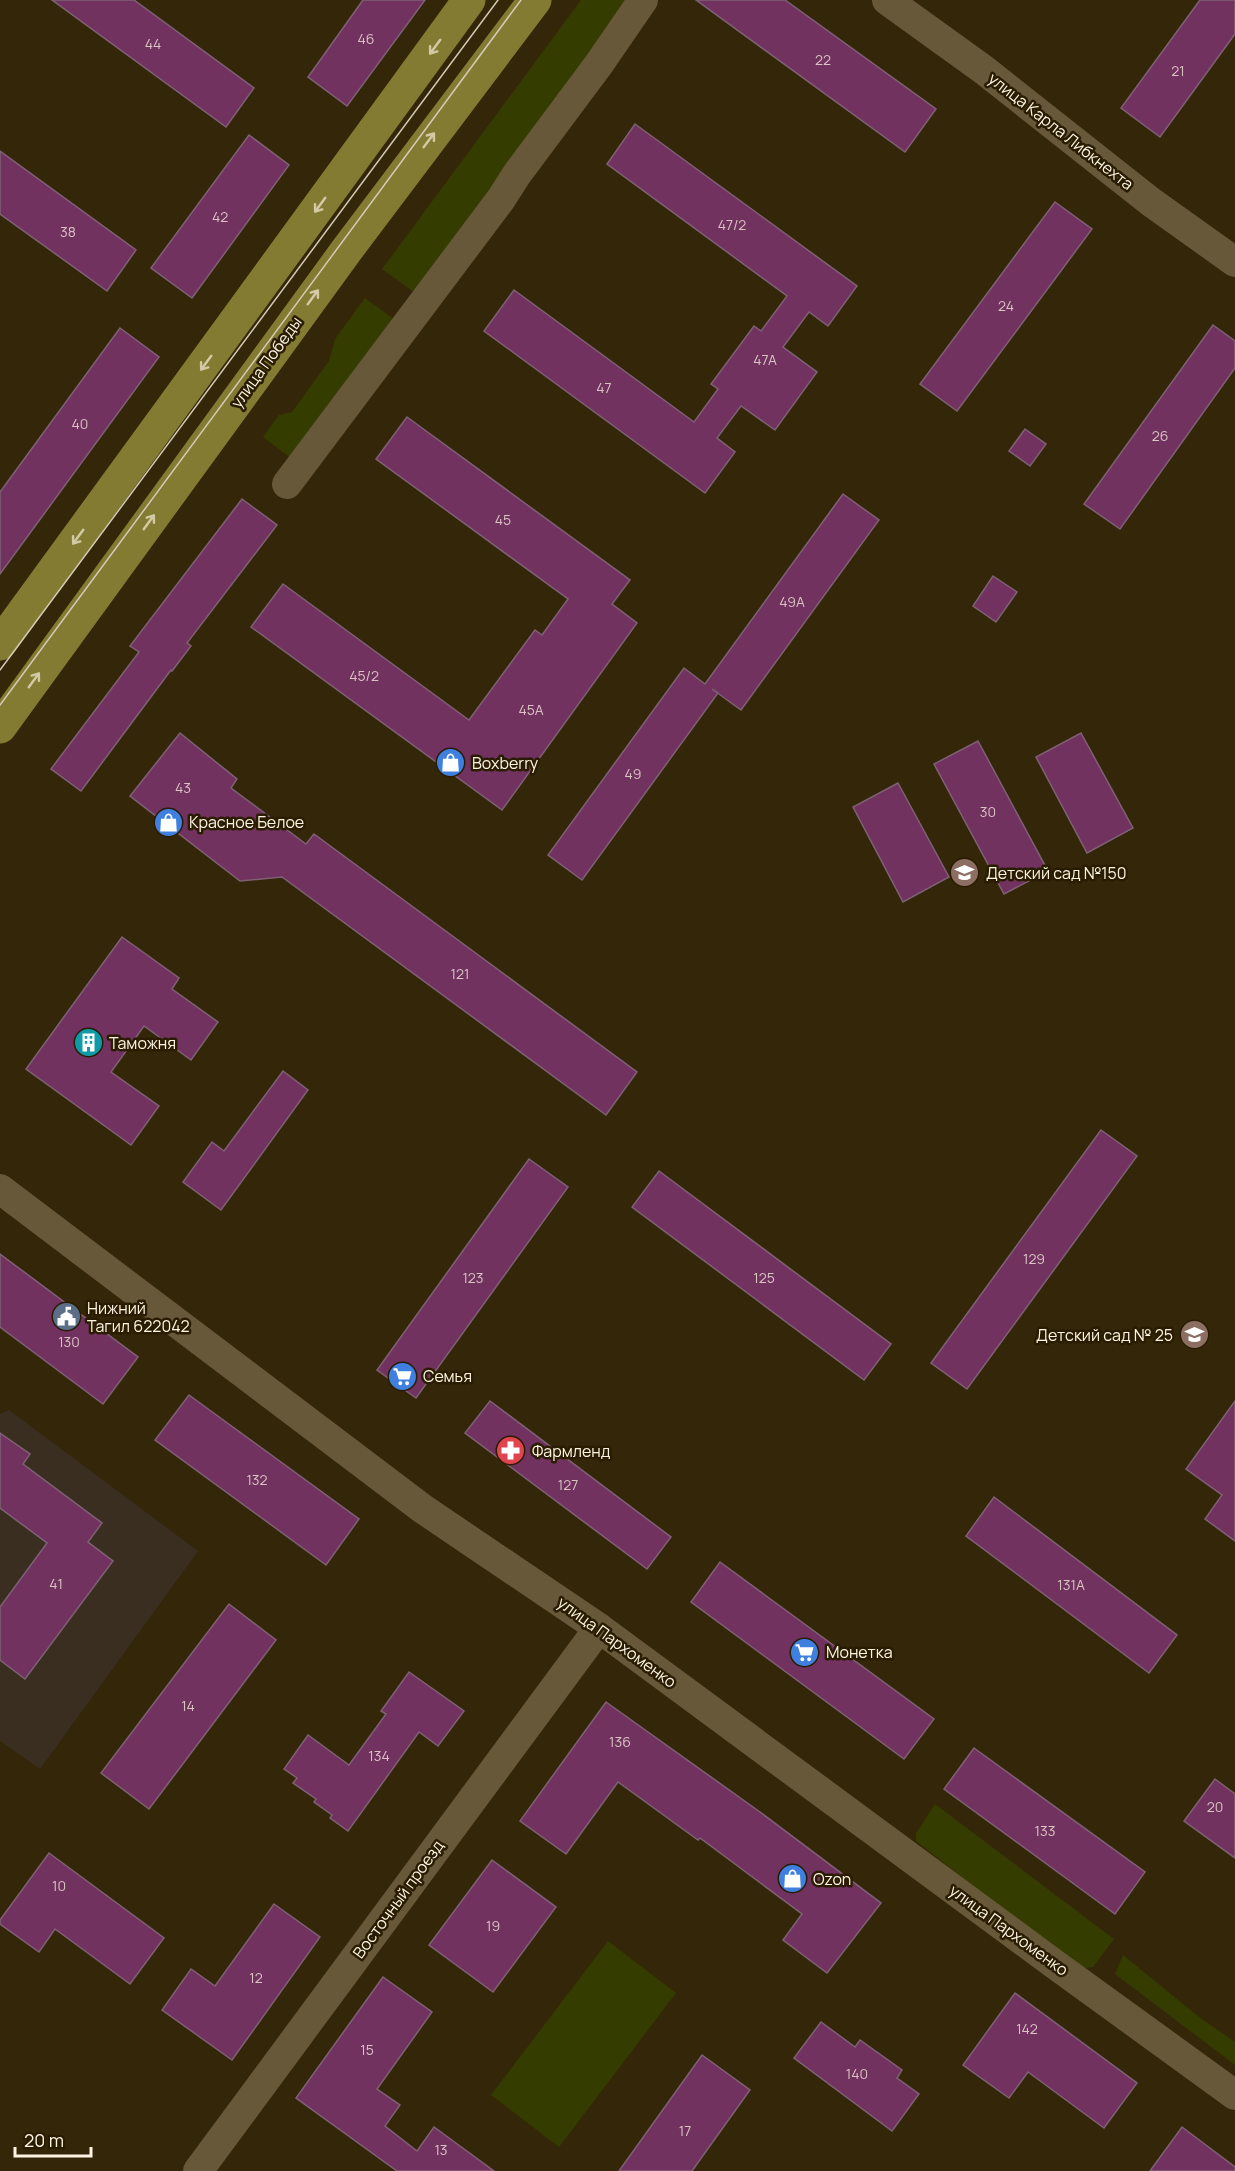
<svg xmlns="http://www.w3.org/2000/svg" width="1235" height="2171" font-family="Manrope,sans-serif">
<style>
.medical{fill:#392e1f}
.green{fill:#353c00}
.building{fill:#713260;stroke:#7f6175;stroke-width:1.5}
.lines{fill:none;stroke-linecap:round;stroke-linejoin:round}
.minor{stroke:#68583a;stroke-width:30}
.major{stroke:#847b33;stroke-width:33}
.tram{stroke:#d4cab6;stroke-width:1.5}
.oneway{stroke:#d3caa5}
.labels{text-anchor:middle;stroke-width:5;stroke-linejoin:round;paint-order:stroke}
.number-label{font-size:14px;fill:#dac4c2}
.street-label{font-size:16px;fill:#fdf4e3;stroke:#2a1c00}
.poi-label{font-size:16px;fill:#fdf4e3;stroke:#2a1c00;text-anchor:start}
</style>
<rect width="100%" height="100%" fill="#342608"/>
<polygon class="medical" points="9,1410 198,1551 40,1769 0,1741 0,1414"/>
<g class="green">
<polygon points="581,0 629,0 415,293 382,269"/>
<polygon points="365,298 395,320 292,459 263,437 279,415 292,412 329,361 335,339"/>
<polygon points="935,1804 1114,1939 1093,1967 1079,1969 916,1841 916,1833"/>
<polygon points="608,1941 676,1993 559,2147 491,2095"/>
<polygon points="1123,1955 1199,2017 1235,2042 1235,2065 1115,1974"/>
</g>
<g class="building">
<polygon points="52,0 134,0 254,88 226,127"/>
<polygon points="363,0 425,0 347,106 308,77"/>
<polygon points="696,0 785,0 936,109 905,152"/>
<polygon points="1200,0 1235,0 1235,34 1160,137 1121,108"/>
<polygon points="635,124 857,286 828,326 809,312 783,347 817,372 775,430 741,406 717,438 735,452 705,493 484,331 514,290 694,422 718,389 711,384 754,326 761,331 787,296 607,164"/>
<polygon points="249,135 289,165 192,298 151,268"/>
<polygon points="0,151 136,250 107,291 0,214"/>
<polygon points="1055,202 1092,229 957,411 920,384"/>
<polygon points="1213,325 1235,341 1235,368 1120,529 1084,504"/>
<polygon points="120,328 159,357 0,574 0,492"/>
<polygon points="407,417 630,580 612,604 637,623 502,810 251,627 283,584 469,720 535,630 542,635 568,599 376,459"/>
<polygon points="1025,429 1046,444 1030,466 1009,451"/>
<polygon points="843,494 879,520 741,710 712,689 718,693 582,880 548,855 684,668 705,684"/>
<polygon points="242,499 277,525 187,643 191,646 172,671 171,670 81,791 51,769 139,652 130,646"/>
<polygon points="993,576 1017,592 996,622 973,606"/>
<polygon points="180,733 237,779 231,788 306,844 314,834 637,1072 606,1115 282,877 240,881 130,796"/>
<polygon points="1081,733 1133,828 1087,853 1036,757"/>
<polygon points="978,741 1048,871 1004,894 934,764"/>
<polygon points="898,783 949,877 903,902 853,807"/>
<polygon points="122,937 179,978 172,989 218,1022 191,1060 144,1026 111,1072 159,1106 131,1145 26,1069"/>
<polygon points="283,1071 308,1090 221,1210 183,1182 212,1142 224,1151"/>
<polygon points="1101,1130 1137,1156 967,1389 931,1363"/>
<polygon points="529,1159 568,1187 416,1398 377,1370"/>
<polygon points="659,1171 891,1344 864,1380 632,1207"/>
<polygon points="0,1254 138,1357 103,1404 0,1327"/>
<polygon points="189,1395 359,1519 326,1565 155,1440"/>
<polygon points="490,1401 671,1537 647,1569 465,1433"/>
<polygon points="1235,1401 1235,1541 1205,1519 1222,1495 1186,1469"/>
<polygon points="0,1433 30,1454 23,1464 102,1523 88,1542 113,1561 25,1679 0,1660 0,1607 47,1543 0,1508"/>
<polygon points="994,1497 1177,1635 1149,1673 966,1536"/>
<polygon points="720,1562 934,1719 904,1759 691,1602"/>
<polygon points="229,1604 276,1640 149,1809 101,1773"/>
<polygon points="409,1672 464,1711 438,1746 419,1732 348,1831 330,1818 332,1815 314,1802 316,1799 293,1783 297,1778 284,1769 308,1735 349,1765 386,1714 381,1711"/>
<polygon points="606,1702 760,1812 881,1903 827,1973 783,1940 802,1914 700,1838 698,1840 618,1782 566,1854 520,1821"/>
<polygon points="974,1748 1145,1872 1115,1914 944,1789"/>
<polygon points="1215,1779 1235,1794 1235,1858 1184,1821"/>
<polygon points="49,1853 164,1938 130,1984 55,1929 39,1952 0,1924 0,1920"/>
<polygon points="492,1860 556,1907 493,1992 429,1945"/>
<polygon points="274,1904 320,1937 232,2060 162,2010 191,1969 215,1986"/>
<polygon points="383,1977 432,2012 377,2089 400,2105 385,2126 417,2151 434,2127 494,2171 397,2171 296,2098"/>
<polygon points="1015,1993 1137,2083 1104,2128 1028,2072 1009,2098 963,2065"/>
<polygon points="821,2022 855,2047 860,2040 902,2070 897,2078 919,2094 892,2131 794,2058"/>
<polygon points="702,2055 750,2090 692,2171 619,2171"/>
<polygon points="1182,2127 1235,2167 1235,2171 1150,2171"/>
</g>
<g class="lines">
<g class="minor">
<polyline points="887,0 984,70 1151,202 1235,262"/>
<polyline points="287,484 501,199 517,174 599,64 643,0"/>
<polyline points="0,1189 423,1509 599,1628 1053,1963 1235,2095"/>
<polyline points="198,2171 599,1628"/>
</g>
<g class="major">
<polyline points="0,644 469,0"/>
<polyline points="0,727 346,251 535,0"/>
</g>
<g class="tram">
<polyline points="0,670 498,0"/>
<polyline points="0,705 521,0"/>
</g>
</g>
<defs><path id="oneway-shaft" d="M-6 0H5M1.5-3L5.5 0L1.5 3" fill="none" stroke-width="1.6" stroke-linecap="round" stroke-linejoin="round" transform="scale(1.5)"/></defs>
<g class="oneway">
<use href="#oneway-shaft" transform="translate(435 47) rotate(126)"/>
<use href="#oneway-shaft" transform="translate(429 140) rotate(-53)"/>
<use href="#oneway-shaft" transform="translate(320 205) rotate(126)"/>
<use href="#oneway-shaft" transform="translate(313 297) rotate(-54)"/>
<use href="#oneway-shaft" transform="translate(206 363) rotate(126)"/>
<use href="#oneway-shaft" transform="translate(149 522) rotate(-54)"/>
<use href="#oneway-shaft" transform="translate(78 537) rotate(126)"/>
<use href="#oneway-shaft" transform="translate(34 680) rotate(-54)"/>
</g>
<defs>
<symbol id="shop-disc" viewBox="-11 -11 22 22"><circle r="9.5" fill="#3f7fe0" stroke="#2a1c00"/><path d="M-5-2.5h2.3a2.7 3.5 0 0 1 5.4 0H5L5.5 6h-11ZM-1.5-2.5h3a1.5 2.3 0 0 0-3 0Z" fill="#fff"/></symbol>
<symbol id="school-disc" viewBox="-11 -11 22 22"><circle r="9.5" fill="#8d6e63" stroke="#2a1c00"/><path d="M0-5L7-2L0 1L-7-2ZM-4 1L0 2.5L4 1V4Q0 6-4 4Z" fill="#fff"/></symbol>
<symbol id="building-disc" viewBox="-11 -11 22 22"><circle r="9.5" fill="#0f9aa8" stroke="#2a1c00"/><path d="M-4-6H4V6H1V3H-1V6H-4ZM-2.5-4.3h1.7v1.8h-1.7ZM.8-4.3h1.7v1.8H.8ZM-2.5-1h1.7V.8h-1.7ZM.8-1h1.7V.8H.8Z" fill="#fff"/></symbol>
<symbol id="civic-disc" viewBox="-11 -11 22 22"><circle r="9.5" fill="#5c6f8a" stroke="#2a1c00"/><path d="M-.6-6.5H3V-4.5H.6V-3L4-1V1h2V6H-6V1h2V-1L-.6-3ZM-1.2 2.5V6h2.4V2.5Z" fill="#fff"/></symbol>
<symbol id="supermarket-disc" viewBox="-11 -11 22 22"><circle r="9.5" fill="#3f7fe0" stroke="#2a1c00"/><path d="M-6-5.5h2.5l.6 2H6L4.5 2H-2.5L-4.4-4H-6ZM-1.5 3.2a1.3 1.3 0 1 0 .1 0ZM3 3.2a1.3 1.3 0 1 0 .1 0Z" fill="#fff"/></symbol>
<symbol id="pharmacy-disc" viewBox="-11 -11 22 22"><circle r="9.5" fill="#e0444e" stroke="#2a1c00"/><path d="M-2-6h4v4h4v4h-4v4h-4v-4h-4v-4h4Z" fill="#fff"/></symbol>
</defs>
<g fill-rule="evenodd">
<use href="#shop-disc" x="434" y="746" width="33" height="33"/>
<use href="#shop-disc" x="152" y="806" width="33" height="33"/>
<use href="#school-disc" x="948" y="856" width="33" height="33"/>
<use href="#building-disc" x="72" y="1026" width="33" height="33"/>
<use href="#civic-disc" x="50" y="1300" width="33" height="33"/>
<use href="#school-disc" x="1178" y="1318" width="33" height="33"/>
<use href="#supermarket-disc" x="386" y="1360" width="33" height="33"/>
<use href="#pharmacy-disc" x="494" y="1434" width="33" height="33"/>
<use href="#supermarket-disc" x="788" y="1636" width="33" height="33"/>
<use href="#shop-disc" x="776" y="1862" width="33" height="33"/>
</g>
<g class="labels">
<g class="number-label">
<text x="366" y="44">46</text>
<text x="153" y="49">44</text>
<text x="823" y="65">22</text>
<text x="1178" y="76">21</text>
<text x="220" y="222">42</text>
<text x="732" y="230">47/2</text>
<text x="68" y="237">38</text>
<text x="1006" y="311">24</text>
<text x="765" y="365">47А</text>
<text x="604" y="393">47</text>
<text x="80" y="429">40</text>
<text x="1160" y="441">26</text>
<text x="503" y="525">45</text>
<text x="792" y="607">49А</text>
<text x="364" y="681">45/2</text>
<text x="531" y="715">45А</text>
<text x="633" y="779">49</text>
<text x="183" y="793">43</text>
<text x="988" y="817">30</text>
<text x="460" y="979">121</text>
<text x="1034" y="1264">129</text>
<text x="473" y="1283">123</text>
<text x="764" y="1283">125</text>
<text x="69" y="1347">130</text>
<text x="257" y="1485">132</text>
<text x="568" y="1490">127</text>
<text x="56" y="1589">41</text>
<text x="1071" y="1590">131А</text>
<text x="188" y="1711">14</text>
<text x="620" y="1747">136</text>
<text x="379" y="1761">134</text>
<text x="1215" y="1812">20</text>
<text x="1045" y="1836">133</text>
<text x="59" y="1891">10</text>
<text x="493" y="1931">19</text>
<text x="256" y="1983">12</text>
<text x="1027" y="2034">142</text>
<text x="367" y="2055">15</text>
<text x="857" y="2079">140</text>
<text x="685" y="2136">17</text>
<text x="441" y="2155">13</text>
</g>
<g class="street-label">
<text transform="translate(1061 131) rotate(38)" y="6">улица Карла Либкнехта</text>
<text transform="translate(266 362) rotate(-54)" y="6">улица Победы</text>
<text transform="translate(617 1642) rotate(36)" y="6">улица Пархоменко</text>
<text transform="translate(398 1899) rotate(-54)" y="6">Восточный проезд</text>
<text transform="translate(1009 1930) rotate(36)" y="6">улица Пархоменко</text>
</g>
<g class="poi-label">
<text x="472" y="769">Boxberry</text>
<text x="189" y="828">Красное Белое</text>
<text x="986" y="879">Детский сад №150</text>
<text x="109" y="1049">Таможня</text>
<text x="87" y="1314">Нижний<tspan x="87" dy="18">Тагил 622042</tspan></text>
<text x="1173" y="1341" text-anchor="end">Детский сад № 25</text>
<text x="423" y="1382">Семья</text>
<text x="532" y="1457">Фармленд</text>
<text x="826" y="1658">Монетка</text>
<text x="813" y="1885">Ozon</text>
</g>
</g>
<path d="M15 2147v9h76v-9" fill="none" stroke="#fdf4e3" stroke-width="3"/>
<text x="24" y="2147" font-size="18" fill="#fdf4e3" stroke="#2a1c00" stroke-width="4.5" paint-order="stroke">20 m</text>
</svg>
